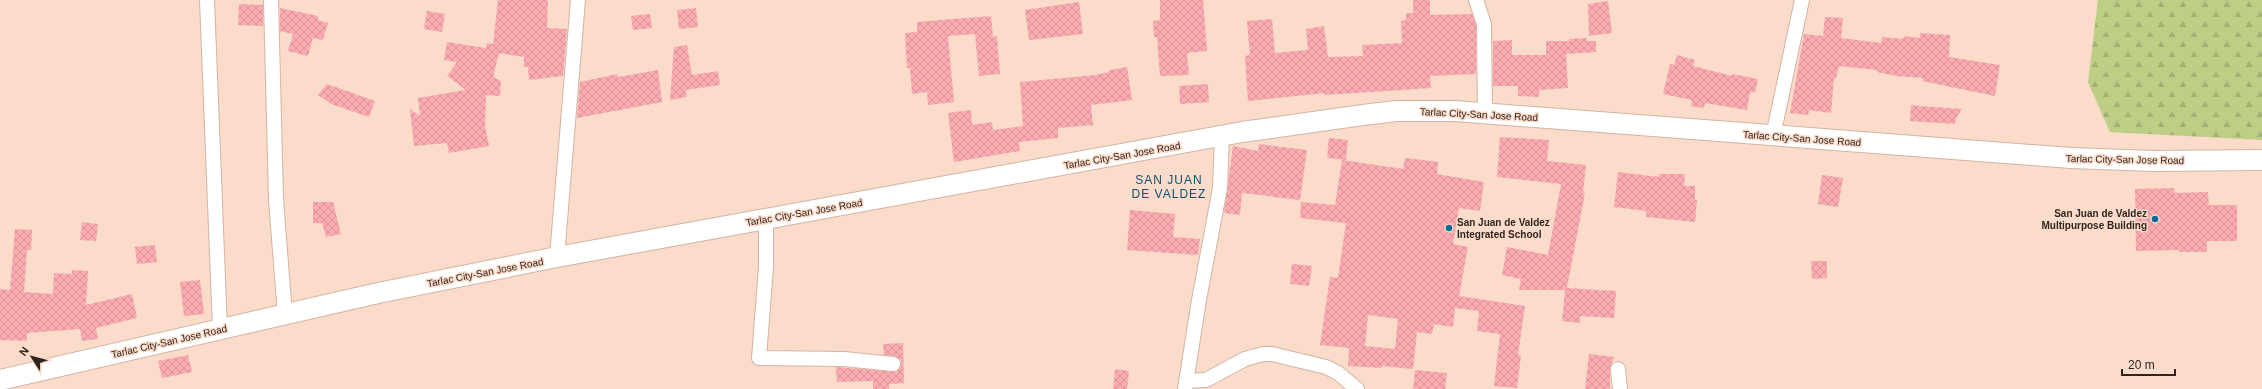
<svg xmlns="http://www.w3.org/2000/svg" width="2262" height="389" font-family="Arial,sans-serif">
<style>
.forest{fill:url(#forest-firs)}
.building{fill:url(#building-cross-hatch);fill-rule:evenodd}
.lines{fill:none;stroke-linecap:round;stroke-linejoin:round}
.street-casing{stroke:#d3b4a4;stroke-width:16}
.secondary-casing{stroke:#d3b4a4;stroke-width:22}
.street{stroke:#fff;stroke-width:14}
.secondary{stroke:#fff;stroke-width:20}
.poi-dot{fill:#006d99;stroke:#fbdbca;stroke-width:1.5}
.labels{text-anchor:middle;stroke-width:3;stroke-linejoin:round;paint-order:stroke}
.street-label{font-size:10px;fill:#30241e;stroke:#fbdbca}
.poi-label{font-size:10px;font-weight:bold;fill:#30241e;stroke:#fbdbca;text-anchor:end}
.quarter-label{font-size:12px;letter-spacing:1px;fill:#105170;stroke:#fbdbca}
</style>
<defs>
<pattern id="forest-firs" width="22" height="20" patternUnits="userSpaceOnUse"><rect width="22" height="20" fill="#bdce85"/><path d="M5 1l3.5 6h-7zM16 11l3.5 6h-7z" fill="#a3b172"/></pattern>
<pattern id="building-cross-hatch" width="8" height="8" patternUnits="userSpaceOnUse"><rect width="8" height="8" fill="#fcabb1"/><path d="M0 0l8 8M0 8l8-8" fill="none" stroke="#d89398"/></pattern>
</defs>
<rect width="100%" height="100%" fill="#fbdbca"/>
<polygon class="forest" points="2098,0 2262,0 2262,140 2110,132 2088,82"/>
<g class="building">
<polygon points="498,0 548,0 547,28 567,29 563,76 529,80 528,67 524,67 524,57 499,53 493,77 501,81 500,96 486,95 485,126 489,146 449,153 447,143 414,146 410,109 420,116 418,98 466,90 447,76 457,62 444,60 447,42 486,48 487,43 493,44"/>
<polygon points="1160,0 1203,0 1207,51 1187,53 1189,75 1160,76 1157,37 1154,37 1153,21 1160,20"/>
<polygon points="1413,0 1430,0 1430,15 1472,14 1476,25 1476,74 1430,76 1431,88 1325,95 1324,93 1248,101 1245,56 1250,55 1247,21 1272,19 1275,53 1308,50 1306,29 1324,26 1328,57 1363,56 1362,45 1402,43 1401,21 1406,20 1406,13 1413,13"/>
<polygon points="1608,1 1612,33 1589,36 1588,4"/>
<polygon points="1079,2 1083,34 1029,40 1025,10"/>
<polygon points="239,4 263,5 263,26 238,25"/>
<polygon points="280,8 318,16 318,20 328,23 323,40 313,38 308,56 288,51 293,34 280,31"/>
<polygon points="696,8 698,27 679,29 677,10"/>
<polygon points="427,11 445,14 442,32 424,29"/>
<polygon points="650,14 652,28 633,30 631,16"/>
<polygon points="991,16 993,37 997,36 1000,74 979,76 975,34 948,36 954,102 928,105 927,92 912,94 910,68 907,68 905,33 917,32 917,22"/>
<polygon points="1825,17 1843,18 1841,38 1881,43 1882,37 1903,39 1904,36 1920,38 1920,33 1950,35 1949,57 2000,65 1995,96 1922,81 1923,78 1896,76 1877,72 1877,70 1839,66 1836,78 1834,78 1831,113 1809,110 1808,115 1790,113 1804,34 1823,36"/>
<polygon points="1587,38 1587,41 1596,41 1596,52 1566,54 1568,88 1539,90 1539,97 1518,96 1518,86 1493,86 1493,41 1512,40 1512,55 1546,55 1546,41 1569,41 1569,39"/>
<polygon points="687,45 692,75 718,71 720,85 685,90 687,97 670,100 674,47"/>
<polygon points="1677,55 1695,60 1693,66 1732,76 1732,74 1758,79 1755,93 1750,92 1747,110 1705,103 1704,108 1691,106 1692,100 1663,94 1670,64 1674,65"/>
<polygon points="1127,67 1132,100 1091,105 1093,125 1058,128 1058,138 1019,142 1020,151 954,162 948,113 971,110 972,125 992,122 993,130 1023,126 1020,82 1096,75 1109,72 1109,70"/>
<polygon points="658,70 662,102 577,118 580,82 617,74 618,77"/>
<polygon points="327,84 375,101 369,117 331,104 318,95"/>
<polygon points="1208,84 1209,102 1180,104 1179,86"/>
<polygon points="1911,105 1919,106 1962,109 1956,118 1955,124 1910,121"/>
<polygon points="1500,137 1549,140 1547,161 1586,165 1583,193 1585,193 1567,288 1616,291 1614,318 1580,316 1580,323 1562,321 1565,290 1519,290 1521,279 1502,275 1507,247 1548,255 1561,184 1497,177"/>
<polygon points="1329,138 1348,140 1346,160 1327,158"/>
<polygon points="1259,144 1307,150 1300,200 1242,193 1240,215 1224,213 1233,146 1258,151"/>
<path d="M1405,158L1438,162L1437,174L1484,182L1480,211L1459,208L1453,244L1468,247L1459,296L1525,306L1518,355H1521L1517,388L1494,386L1500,334L1477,331L1479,311L1455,308L1453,327L1434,324L1432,334L1417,332L1413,369L1382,366V368L1348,366L1349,348L1320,345L1330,277L1338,278L1346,223L1300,218L1301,202L1335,205L1342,160L1403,169ZM1368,315L1398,319L1395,349L1365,346Z"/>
<polygon points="1618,172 1659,177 1659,174 1685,174 1684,186 1695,186 1695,200 1697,200 1695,222 1646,217 1646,211 1614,207"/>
<polygon points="1822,175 1843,178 1838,207 1818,204"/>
<polygon points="2174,188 2175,193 2208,192 2209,205 2237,205 2237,241 2207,241 2207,252 2179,252 2179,250 2136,251 2135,189"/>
<polygon points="313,202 333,202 341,234 326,237 322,223 313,223"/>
<polygon points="1130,210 1175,214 1173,237 1200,239 1198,255 1127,250"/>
<polygon points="82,222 98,224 96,241 80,240"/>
<polygon points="15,229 32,230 31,250 27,250 24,292 53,294 54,273 72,274 72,270 88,271 86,305 132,294 137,318 96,328 98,339 82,341 80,329 27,333 27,341 0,340 0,289 10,290"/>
<polygon points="155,245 157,262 137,264 135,247"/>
<polygon points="1811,261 1827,261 1827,278 1812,279"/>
<polygon points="1292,264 1312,266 1309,286 1290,284"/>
<polygon points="200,280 204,314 184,316 180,282"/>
<polygon points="903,343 904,383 889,384 889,389 873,389 873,381 837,382 836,367 897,372 901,365 901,360 894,356 884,355 883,344"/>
<polygon points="1589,354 1614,357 1610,369 1610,389 1585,389"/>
<polygon points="188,355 192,372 162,378 158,361"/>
<polygon points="1115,369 1129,371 1127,389 1113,389"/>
<polygon points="1415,370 1447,373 1445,389 1413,389"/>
</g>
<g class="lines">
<defs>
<g id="street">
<polyline points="207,0 220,330"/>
<polyline points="271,0 276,200 285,315"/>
<polyline points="1476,0 1484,24 1485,114"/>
<polyline points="1773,136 1802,0"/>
<polyline points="766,219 766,267 759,358 844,359 893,364"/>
<polyline points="557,257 578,0"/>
<polyline points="1618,369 1620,389"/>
<polyline points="1186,381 1206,380 1245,359 1263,354 1272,354 1326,367 1338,373 1357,389"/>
<polyline points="1185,389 1199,300 1220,188 1222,137"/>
</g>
<polyline id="secondary" points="0,380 378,293 557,257 1242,132 1363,115 1396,111 1455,111 2071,158 2155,161 2262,160"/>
</defs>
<use href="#street" class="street-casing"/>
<use href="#secondary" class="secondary-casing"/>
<use href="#street" class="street"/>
<use href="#secondary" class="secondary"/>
</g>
<g class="poi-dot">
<circle cx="2155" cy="219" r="4"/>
<circle cx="1449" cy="228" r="4"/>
</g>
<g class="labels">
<g class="street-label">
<text transform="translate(1479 114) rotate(3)" y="4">Tarlac City-San Jose Road</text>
<text transform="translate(1802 138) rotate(4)" y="4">Tarlac City-San Jose Road</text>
<text transform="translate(1122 155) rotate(-10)" y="4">Tarlac City-San Jose Road</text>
<text transform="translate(2125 159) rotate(1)" y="4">Tarlac City-San Jose Road</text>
<text transform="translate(804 212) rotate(-10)" y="4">Tarlac City-San Jose Road</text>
<text transform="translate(485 272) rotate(-11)" y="4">Tarlac City-San Jose Road</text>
<text transform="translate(169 341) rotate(-13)" y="4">Tarlac City-San Jose Road</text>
</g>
<g class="poi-label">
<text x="2147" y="217">San Juan de Valdez<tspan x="2147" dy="12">Multipurpose Building</tspan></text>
<text x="1457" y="226" text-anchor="start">San Juan de Valdez<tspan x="1457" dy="12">Integrated School</tspan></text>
</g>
<g class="quarter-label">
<text x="1169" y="184">SAN JUAN<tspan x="1169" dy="14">DE VALDEZ</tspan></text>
</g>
</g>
<g transform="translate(32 357) rotate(306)" stroke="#fbdbca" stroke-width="3" paint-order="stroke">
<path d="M0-3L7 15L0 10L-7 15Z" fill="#30241e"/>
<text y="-6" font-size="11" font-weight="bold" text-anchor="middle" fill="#30241e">N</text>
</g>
<path d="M2122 369v6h53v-6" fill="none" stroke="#30241e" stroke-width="2"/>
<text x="2128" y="369" font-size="12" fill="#30241e" stroke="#fbdbca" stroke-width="3" paint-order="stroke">20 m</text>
</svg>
